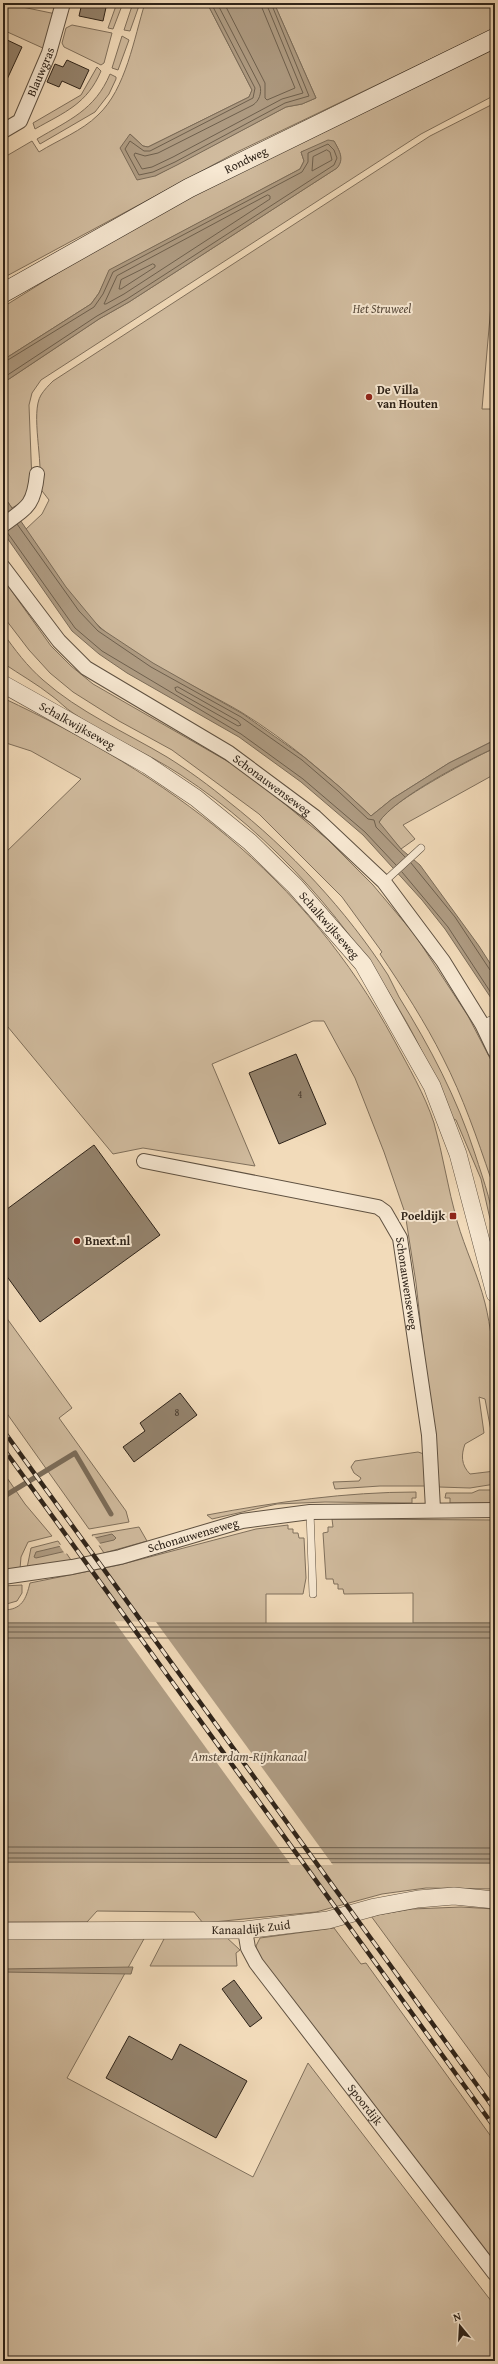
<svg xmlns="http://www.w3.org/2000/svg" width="498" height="2364" font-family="'Gentium Book Plus',serif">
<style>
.green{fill:#d1bc9f;stroke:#80705c}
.water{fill:#af9c83;stroke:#7b6c59}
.pier{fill:#f2dbba}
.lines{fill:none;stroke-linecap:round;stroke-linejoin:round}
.shore{stroke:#6e604e;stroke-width:1}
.stream{stroke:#7b6c59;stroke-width:5}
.building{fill:#94836d;stroke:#2e2319}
.service-casing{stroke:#5f5141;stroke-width:8}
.minor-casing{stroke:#5f5141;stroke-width:16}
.tertiary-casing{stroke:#5f5141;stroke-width:18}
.secondary-casing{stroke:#2e2319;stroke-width:20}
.service{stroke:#f7e8d2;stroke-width:7}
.minor{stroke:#f7e8d2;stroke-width:14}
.tertiary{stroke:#f7e8d2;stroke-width:17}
.secondary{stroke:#f7e8d2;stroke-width:19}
.rail-casing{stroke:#2e2319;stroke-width:4.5}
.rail{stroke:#f7e8d2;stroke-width:3;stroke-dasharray:9;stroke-linecap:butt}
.poi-dot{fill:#8f2418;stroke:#f7e8d2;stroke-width:1.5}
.labels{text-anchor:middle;stroke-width:4;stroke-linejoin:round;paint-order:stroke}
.number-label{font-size:10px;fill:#483b2e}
.street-label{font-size:12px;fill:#2e2319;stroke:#f7e8d2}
.park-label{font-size:12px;font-style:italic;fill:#57493a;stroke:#f7e8d2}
.poi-label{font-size:12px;font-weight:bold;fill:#2e2319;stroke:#f7e8d2;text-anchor:start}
.water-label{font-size:13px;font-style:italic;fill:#5b4d3e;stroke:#f7e8d2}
</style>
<rect width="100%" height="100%" fill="#f2dbba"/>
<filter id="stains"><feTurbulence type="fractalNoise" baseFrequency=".005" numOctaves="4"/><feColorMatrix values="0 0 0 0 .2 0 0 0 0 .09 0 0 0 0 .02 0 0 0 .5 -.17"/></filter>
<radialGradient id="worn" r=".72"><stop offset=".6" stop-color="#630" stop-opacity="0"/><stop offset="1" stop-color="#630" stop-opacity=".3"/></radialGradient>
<g class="green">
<polygon points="3,3 56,14 45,49 3,30"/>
<polygon points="117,3 123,3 113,29 108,28"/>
<polygon points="133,3 140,3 130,31 124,30"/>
<path d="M145,3H207L252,90L249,97L148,147L143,146L130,134L155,176L286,107L302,104L316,98L274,3H495V28L237,152L3,278V158L32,141L39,152C58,140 82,131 98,115C126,89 134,38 145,3Z"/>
<polygon points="72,25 112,33 104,63 101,65 64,47 62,43 66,28"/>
<polygon points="122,36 129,40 118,70 112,68"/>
<path d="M495,46V95L421,134L41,380L32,393L29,405L32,483L24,501L12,508L3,495V383L99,319L129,302L337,168C344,159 339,150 334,141L301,152L304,161L300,169L110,270L99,293L91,304L3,360V307L88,254L177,203Z"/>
<path d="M97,67L101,71C87,104 65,112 35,129L33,123L81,95Z"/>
<path d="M110,74L116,77V79L109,94L95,112L40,144L37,139C69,120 95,110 110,74Z"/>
<path d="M495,103V259L482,409H495V740L449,763L392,799L371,816C331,778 288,741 241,712C195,685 142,664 101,628C70,602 49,562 25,530L42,514L49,500L39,487C44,463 30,413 41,395C44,390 49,385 53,381L430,136Z"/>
<path d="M3,579L51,646L71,666L93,684L234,765L274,795L327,839L373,885L415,935L468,1016L495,1068V1178L491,1179C477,1138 463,1097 443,1058C425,1022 403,988 380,954L382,952L342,897L259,814L172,750L119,721L73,692L50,673L29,650L3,616Z"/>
<path d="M3,633C15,650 27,666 43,680C79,712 125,732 167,757C188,770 210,786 229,802C290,850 346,910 388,975C392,982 395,990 399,997C430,1047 457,1098 475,1154C484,1182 495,1210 495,1241L481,1179L456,1120L452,1118C438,1086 424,1053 407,1023C353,927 274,836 181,775C146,752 107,736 73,713C65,708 59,701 52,696C37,684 19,674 3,663Z"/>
<path d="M3,698C169,776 305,875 394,1040C408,1066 425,1095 434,1123C443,1155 448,1189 457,1221C465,1249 478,1275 485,1303C497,1352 495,1402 495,1452L485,1399L479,1397L484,1433L465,1444C461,1455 461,1465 470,1474L495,1471V1484L470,1488L439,1487L416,1283L405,1213L384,1152L355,1078L324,1021H313L212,1064L255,1166L143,1148L113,1154L3,1021V855L81,779L31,751L3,742Z"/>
<path d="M495,748V774L403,825L415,839L401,849L379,824C379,807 477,756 495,748Z"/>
<polygon points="3,1313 72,1408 59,1418 126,1511 129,1522 89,1529 3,1408"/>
<polygon points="418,1452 427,1455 425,1486 380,1486 335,1489 333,1482 359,1481 361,1478 354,1473 351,1467 355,1461"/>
<polygon points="3,1472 25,1504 52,1536 28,1542 21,1557 20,1569 9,1570 3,1566"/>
<polygon points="479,1490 495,1490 495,1503 450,1503 450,1498 445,1498 446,1493 472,1493"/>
<path d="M416,1492V1498H412V1503L325,1502L277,1504L212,1519L207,1515C276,1502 346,1492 416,1492Z"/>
<polygon points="332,1519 495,1520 495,1623 413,1623 413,1593 344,1594 343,1589 338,1589 338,1584 334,1584 333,1579 326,1579 323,1533 328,1532 328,1527 333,1527"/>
<path d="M288,1525V1529H293V1533H298L299,1538H304L306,1578L303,1594H266V1624L3,1623V1610C22,1610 26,1599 30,1583L119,1565L256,1529Z"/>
<polygon points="139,1527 147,1541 104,1553 92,1535"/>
<polygon points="58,1541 71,1560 27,1568 31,1548"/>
<polygon points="22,1585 22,1593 17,1601 3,1605 3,1586"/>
<polygon points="189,1861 495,1863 495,1889 426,1888 382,1894 316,1912 203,1923 194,1912 97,1911 87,1922 3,1922 3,1862"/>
<polygon points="461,1907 495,1909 495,2085 371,1916 412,1909"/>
<polygon points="334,1928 361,1964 366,1963 495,2142 495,2264 258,1957 256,1946 260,1938"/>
<polygon points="225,1936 240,1950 236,1953 237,1966 150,1966 165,1937"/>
<polygon points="145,1937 67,2078 253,2177 308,2063 495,2306 495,2361 3,2361 3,1939"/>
</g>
<g class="water">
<polygon points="207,3 274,3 316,98 302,104 286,107 177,165 155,176 137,180 120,148 130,134 143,146 148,147 249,97 252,90"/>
<path d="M328,140L334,141C339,150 345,159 337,168L129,302L99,319L3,383V360L91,304L99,293L109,270L300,169L304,161L301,152Z"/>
<path d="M3,495L66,587L100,628L153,663L243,714L304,757L341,788L371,816L392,799L449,763L495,740V748C467,760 395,798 379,822L401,849L420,865L479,946L495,971V1004L445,929L422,900L363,835L301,782L239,737L127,673L99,654L72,631L3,532Z"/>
<polygon points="112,1534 116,1538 114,1540 36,1558 34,1557 36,1552"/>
<polygon points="3,1623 495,1623 495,1863 3,1862"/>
<polygon points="133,1967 131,1974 3,1972 3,1969"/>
</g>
<g class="pier">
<polygon points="94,1536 101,1545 65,1554 59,1545"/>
<polygon points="114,1621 156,1622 333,1865 291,1865"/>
</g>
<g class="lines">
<g class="shore">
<polyline points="211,3 255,88 253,98 150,151 144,151 130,141 125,149 139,175 153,172 175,162 285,103 309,96 271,3"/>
<path d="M217,3L260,86C262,93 259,101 253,105L158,153L145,156L135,153L134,155L142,169L152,167L173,157L282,99L303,93L266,3"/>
<polyline points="224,3 265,83 265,98 267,100 295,88 260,3"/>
<polygon points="327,150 330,152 332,160 312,171 313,157"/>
<polygon points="268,195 270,196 270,199 124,294 106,304 104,304 117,276"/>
<polygon points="153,264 155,265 155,267 121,289 119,289 121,280"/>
<polyline points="3,363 94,307 103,294 113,272 302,172 308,162 308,153 328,144 334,150 337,158 334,165 127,299 97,316 3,378"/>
<polyline points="17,524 79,611 98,631 151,667 241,717 302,760 338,791 368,819 374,820 376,827 405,857"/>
<polyline points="7,532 75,628 102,651 241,734 303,779 365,832 396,865"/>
<polygon points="178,687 238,721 241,725 238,726 176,691 175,688"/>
<polyline points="411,863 455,917 490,970 495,972"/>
<polyline points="402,872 448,927 495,999"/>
<polyline points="3,1627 495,1627"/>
<polyline points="3,1632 495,1632"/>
<polyline points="3,1638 495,1638"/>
<polyline points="3,1847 495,1848"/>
<polyline points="3,1853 495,1854"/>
<polyline points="3,1858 495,1859"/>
</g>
<polyline class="stream" points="3,1497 75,1453 111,1514"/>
</g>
<g class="building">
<polygon points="82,3 107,3 103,21 79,16"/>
<polygon points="3,38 22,47 3,88"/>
<polygon points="67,60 89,70 80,89 62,81 59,87 47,82 55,64 63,67"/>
<polygon points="296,1054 326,1124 279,1144 249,1073"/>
<polygon points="94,1145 160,1235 40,1322 3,1271 3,1212"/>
<polygon points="180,1393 197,1415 134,1462 123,1447 145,1431 140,1423"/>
<polygon points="234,1980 262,2018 250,2027 222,1989"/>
<polygon points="129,2036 172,2060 180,2044 247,2081 216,2138 106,2078"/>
</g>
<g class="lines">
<defs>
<g id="service">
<polyline points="384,882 421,848"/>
<polyline points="482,1024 495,1018"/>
<polyline points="310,1512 313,1594"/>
</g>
<g id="minor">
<path id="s1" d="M3,131L20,121L49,53L63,3"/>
<path d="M3,525C28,507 34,505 37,474"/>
<path id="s2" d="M3,567L59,641L86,668L229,753L315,817L384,882L443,961L482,1024L495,1051"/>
<path id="s3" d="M144,1161L378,1207L385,1212L400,1238L429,1435L433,1509"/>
<path id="s4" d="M3,1577L72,1567L120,1557L242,1521L310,1512L495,1510"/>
<path id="s5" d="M245,1930L248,1948L256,1963L495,2274"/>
</g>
<g id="tertiary">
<path id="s6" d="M3,684L147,765L196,798L250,842L295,886L363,964L432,1086L458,1154L495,1294"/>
<path id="s7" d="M3,1931L245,1930L328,1920L375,1907L418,1899L454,1896L495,1900"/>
</g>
<g id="secondary">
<path id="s8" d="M3,293L189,188L495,38"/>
</g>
</defs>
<use href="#service" class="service-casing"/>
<use href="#minor" class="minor-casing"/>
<use href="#tertiary" class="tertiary-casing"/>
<use href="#secondary" class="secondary-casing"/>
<use href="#service" class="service"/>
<use href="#minor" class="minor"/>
<use href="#tertiary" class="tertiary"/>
<use href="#secondary" class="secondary"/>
<defs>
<g id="rail">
<polyline points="3,1430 495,2110"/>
<polyline points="3,1448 495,2128"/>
</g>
</defs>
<use href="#rail" class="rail-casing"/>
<use href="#rail" class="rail"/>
</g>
<g class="poi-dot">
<circle cx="369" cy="397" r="4"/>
<rect x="449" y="1212" width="8" height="8" rx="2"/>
<circle cx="77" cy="1241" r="4"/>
</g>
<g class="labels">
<g class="number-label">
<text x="300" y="1098">4</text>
<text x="177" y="1416">8</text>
</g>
<g class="street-label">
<text dy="4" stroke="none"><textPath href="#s1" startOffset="73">Blauwgras</textPath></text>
<text dy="4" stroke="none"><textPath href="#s8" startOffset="277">Rondweg</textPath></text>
<text dy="4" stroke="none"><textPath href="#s6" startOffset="85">Schalkwijkseweg</textPath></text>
<text dy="4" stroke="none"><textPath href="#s2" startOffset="351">Schonauwenseweg</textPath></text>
<text dy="4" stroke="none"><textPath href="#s6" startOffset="409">Schalkwijkseweg</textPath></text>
<text dy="4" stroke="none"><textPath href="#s3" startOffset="323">Schonauwenseweg</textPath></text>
<text dy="4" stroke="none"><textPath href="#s4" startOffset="195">Schonauwenseweg</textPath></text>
<text dy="4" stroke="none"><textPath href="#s7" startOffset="248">Kanaaldijk Zuid</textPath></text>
<text dy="4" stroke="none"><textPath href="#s5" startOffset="214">Spoordijk</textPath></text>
</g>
<g class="park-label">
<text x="382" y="313">Het Struweel</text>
</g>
<g class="poi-label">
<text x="377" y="394">De Villa<tspan x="377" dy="14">van Houten</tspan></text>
<text x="445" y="1220" text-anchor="end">Poeldijk</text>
<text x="85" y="1245">Bnext.nl</text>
</g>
<g class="water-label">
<text x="249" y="1761">Amsterdam-Rijnkanaal</text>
</g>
</g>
<rect width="498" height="2364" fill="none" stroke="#f2dbba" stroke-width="16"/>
<rect x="4" y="4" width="490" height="2356" fill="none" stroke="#2e2319" stroke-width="2"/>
<rect x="8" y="8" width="482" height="2348" fill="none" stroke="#2e2319"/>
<g transform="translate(460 2326) rotate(342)" stroke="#f7e8d2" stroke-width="3" paint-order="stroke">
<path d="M0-3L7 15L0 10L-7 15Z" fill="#2e2319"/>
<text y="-6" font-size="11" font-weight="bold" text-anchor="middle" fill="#2e2319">N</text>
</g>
<rect width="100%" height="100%" filter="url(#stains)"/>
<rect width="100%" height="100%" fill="url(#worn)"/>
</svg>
